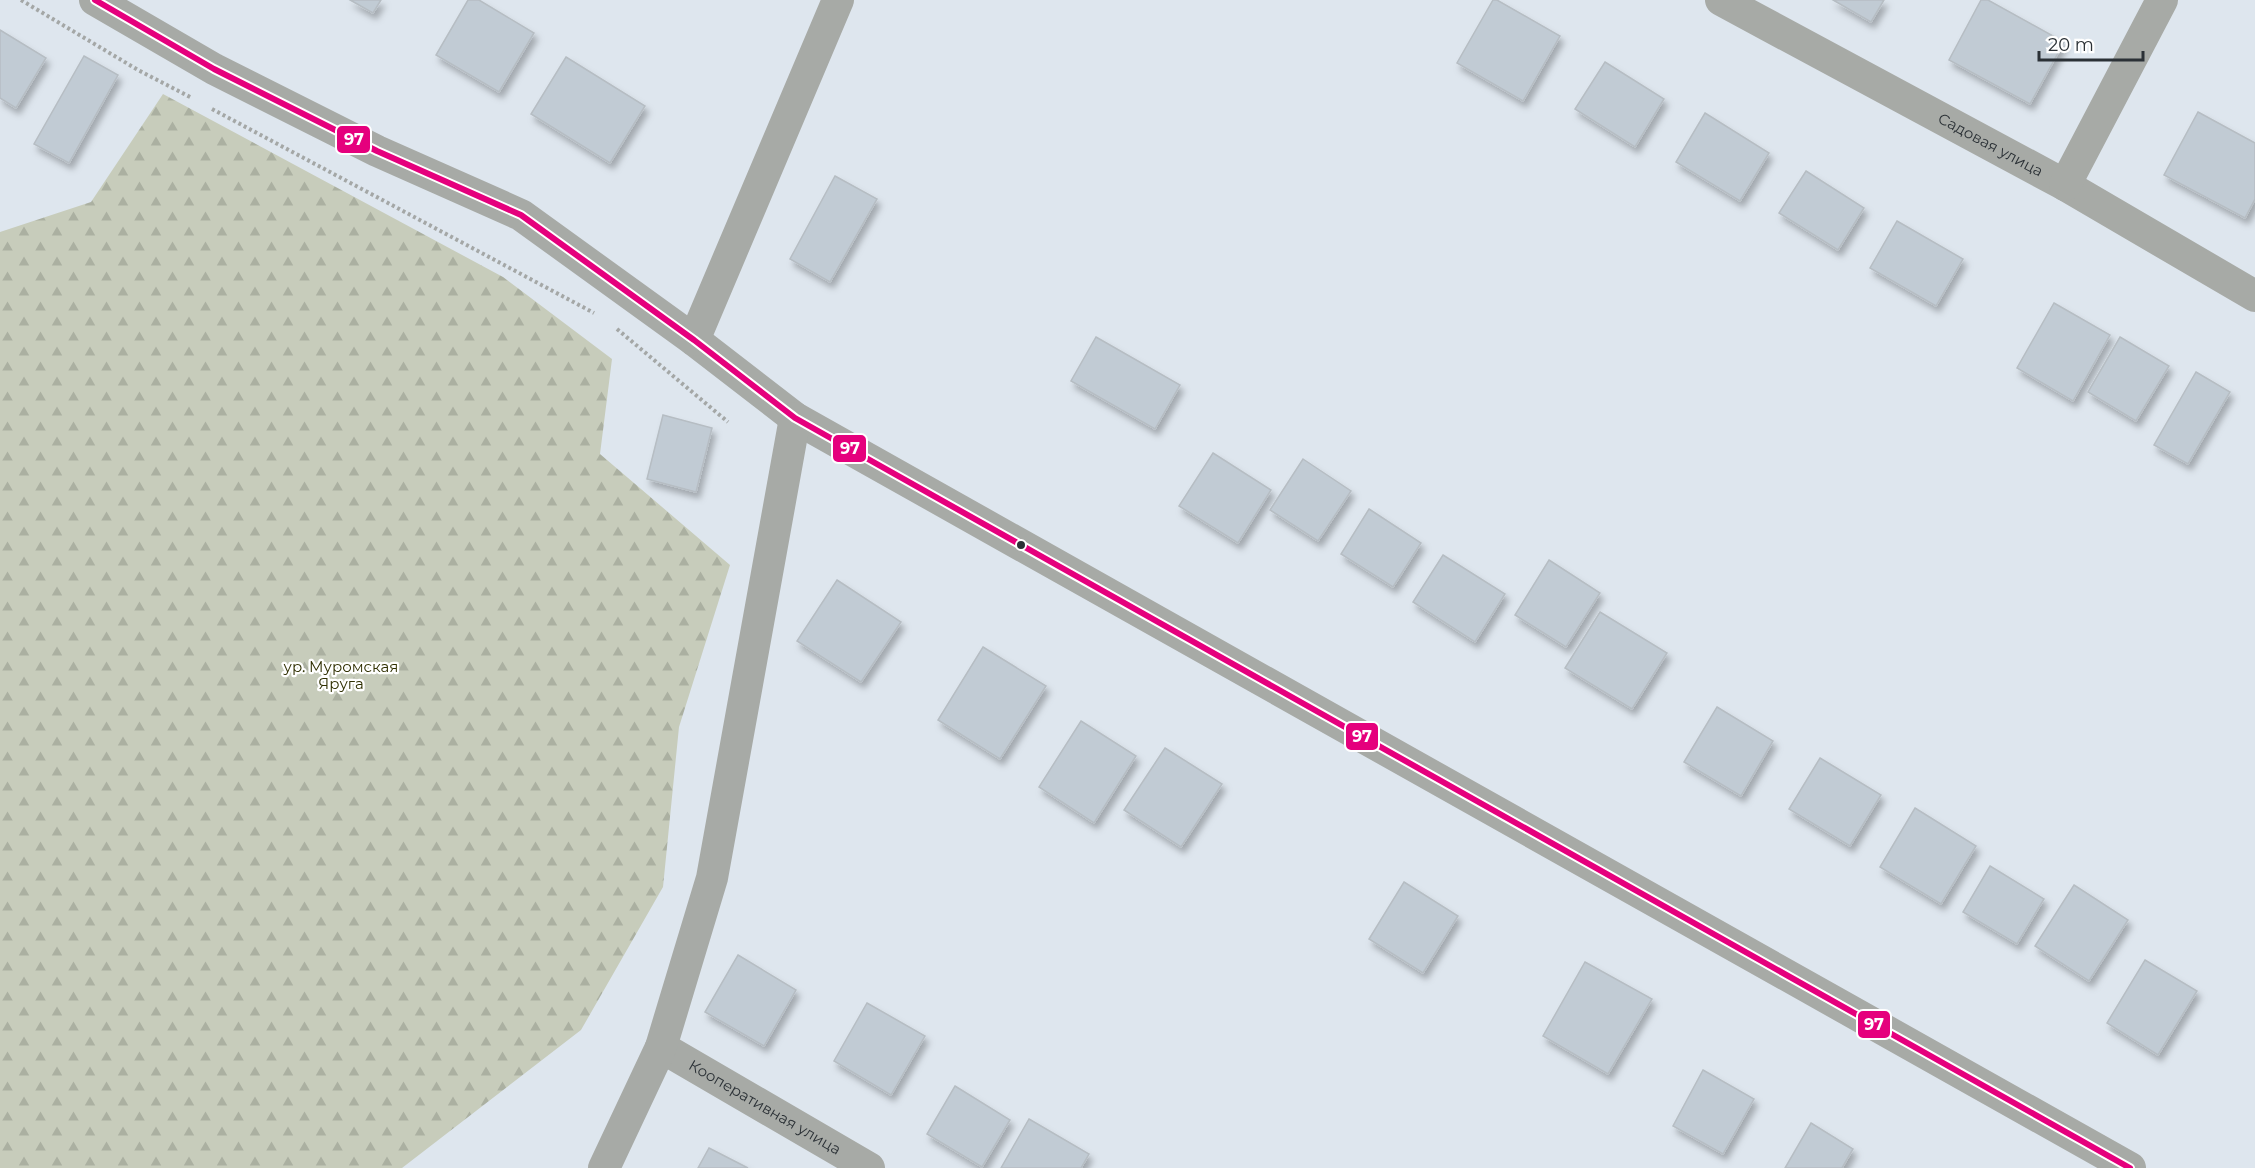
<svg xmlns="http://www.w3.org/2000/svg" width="2255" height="1168" font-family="Montserrat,sans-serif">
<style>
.forest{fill:url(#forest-firs)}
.building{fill:#c1cbd4;stroke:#b6bdc3;stroke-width:1.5;filter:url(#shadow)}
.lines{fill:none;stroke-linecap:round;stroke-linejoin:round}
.path{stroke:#a4a7a6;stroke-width:4;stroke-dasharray:3 3;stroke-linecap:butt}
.minor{stroke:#a7aaa6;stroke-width:32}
.bus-1-casing{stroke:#fff;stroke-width:10}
.bus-1{stroke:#e5007d;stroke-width:6}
.bus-dot{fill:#2b3136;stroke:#fff;stroke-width:2}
.labels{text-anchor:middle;stroke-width:4.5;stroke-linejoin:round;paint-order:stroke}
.street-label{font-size:15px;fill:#2b3136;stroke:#fff}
.park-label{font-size:15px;fill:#2f2f00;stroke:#fff}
.line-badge{stroke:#fff;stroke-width:2}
.badge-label{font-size:16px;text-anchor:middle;font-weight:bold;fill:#fff}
</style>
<defs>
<pattern id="forest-firs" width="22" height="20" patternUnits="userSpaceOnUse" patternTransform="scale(1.5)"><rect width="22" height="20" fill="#c7ccbb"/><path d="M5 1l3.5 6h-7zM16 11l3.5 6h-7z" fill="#abb0a1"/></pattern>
<filter id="shadow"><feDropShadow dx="3.5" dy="6" stdDeviation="3" flood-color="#0004"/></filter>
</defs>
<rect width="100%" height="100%" fill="#dee6ee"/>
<polygon class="forest" points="163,94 503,277 612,359 600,454 730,565 679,727 663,887 581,1030 402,1168 0,1168 0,232 91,202"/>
<g class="building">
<polygon points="350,0 381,0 373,13"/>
<polygon points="468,0 479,0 534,33 499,92 436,55"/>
<polygon points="1493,0 1497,0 1560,36 1523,101 1457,63"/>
<polygon points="1833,0 1884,0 1871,22"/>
<polygon points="1981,0 1988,0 2064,42 2030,104 1949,60"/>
<polygon points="0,30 46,58 16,108 0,98"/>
<polygon points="84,56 118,75 69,163 34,144"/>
<polygon points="566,57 645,106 610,163 531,114"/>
<polygon points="1605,62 1664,99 1635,147 1575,109"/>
<polygon points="2198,112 2255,143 2255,199 2245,218 2164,175"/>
<polygon points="1705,113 1769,153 1740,201 1676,162"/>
<polygon points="1806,171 1864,208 1838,250 1779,213"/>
<polygon points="835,176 877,199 830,282 790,259"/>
<polygon points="1897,221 1963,259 1936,306 1870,268"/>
<polygon points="2054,303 2110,335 2073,401 2017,368"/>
<polygon points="1096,337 1180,385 1155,429 1071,381"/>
<polygon points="2120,337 2169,366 2136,421 2088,392"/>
<polygon points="2196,372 2230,392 2188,464 2154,445"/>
<polygon points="663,415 712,428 696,492 647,479"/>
<polygon points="1213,453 1271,490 1238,543 1179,506"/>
<polygon points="1303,459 1351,491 1318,541 1270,510"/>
<polygon points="1369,509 1421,543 1393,587 1341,554"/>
<polygon points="1443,555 1505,594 1475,642 1413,602"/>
<polygon points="1549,560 1600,593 1566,647 1515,615"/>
<polygon points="837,580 901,622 861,682 797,641"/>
<polygon points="1600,612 1667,653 1632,709 1565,668"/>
<polygon points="983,647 1046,686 1000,759 938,720"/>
<polygon points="1717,707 1773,741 1741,796 1684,762"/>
<polygon points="1081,721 1136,756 1094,823 1039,787"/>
<polygon points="1165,748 1222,784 1181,847 1124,810"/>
<polygon points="1820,758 1881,795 1850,846 1789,809"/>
<polygon points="1915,808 1976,846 1941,904 1880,867"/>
<polygon points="1990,866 2044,899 2017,944 1963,912"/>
<polygon points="1404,882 1458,916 1423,973 1369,939"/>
<polygon points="2074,885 2128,920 2089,981 2035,946"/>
<polygon points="738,955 796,990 764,1046 705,1012"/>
<polygon points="2145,960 2197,991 2158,1055 2107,1023"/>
<polygon points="1585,962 1652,999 1608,1074 1543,1036"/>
<polygon points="867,1003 925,1036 891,1095 834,1061"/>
<polygon points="1703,1070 1754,1099 1723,1154 1673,1126"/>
<polygon points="955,1086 1010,1120 982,1167 927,1134"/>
<polygon points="1029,1119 1089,1154 1081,1168 1001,1168"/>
<polygon points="1811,1123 1853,1149 1842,1168 1785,1168"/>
<polygon points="709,1148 748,1168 698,1168"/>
</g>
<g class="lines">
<g class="path">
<polyline points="21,0 138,70 192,98"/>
<polyline points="212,109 594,313"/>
<polyline points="617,329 728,422"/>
</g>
<g class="minor">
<polyline points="95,0 214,69 377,151 521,215 694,340 795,418 2130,1168"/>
<path id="s1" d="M1721,0L2065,185L2255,296"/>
<polyline points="2065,185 2162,0"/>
<polyline points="694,340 838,0"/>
<path id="s2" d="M661,1047L869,1168"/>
<polyline points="604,1168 661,1047 712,878 795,418"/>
</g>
<defs>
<polyline id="bus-1" points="95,0 214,69 377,151 521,215 694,340 795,418 2130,1168"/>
</defs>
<use href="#bus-1" class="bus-1-casing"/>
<use href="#bus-1" class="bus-1"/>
</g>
<circle class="bus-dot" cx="1021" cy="545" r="5"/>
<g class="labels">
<g class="street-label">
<text dy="5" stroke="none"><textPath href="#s1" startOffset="306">Садовая улица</textPath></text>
<text dy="5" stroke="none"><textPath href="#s2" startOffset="120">Кооперативная улица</textPath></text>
</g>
<g class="park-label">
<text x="341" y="672">ур. Муромская<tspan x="341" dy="17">Яруга</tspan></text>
</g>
</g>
<g class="line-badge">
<rect x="336" y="125" width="35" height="29" rx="6" fill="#e5007d"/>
<rect x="832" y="434" width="35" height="29" rx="6" fill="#e5007d"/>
<rect x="1345" y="722" width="34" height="29" rx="6" fill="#e5007d"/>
<rect x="1857" y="1010" width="34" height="29" rx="6" fill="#e5007d"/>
</g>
<g class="badge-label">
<text x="354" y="145">97</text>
<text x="850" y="454">97</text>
<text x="1362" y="742">97</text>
<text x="1874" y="1030">97</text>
</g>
<path d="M2039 51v9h104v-9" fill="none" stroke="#2b3136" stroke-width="3"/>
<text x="2048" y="51" font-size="18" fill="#2b3136" stroke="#ffffff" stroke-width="4.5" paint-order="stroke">20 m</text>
</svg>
